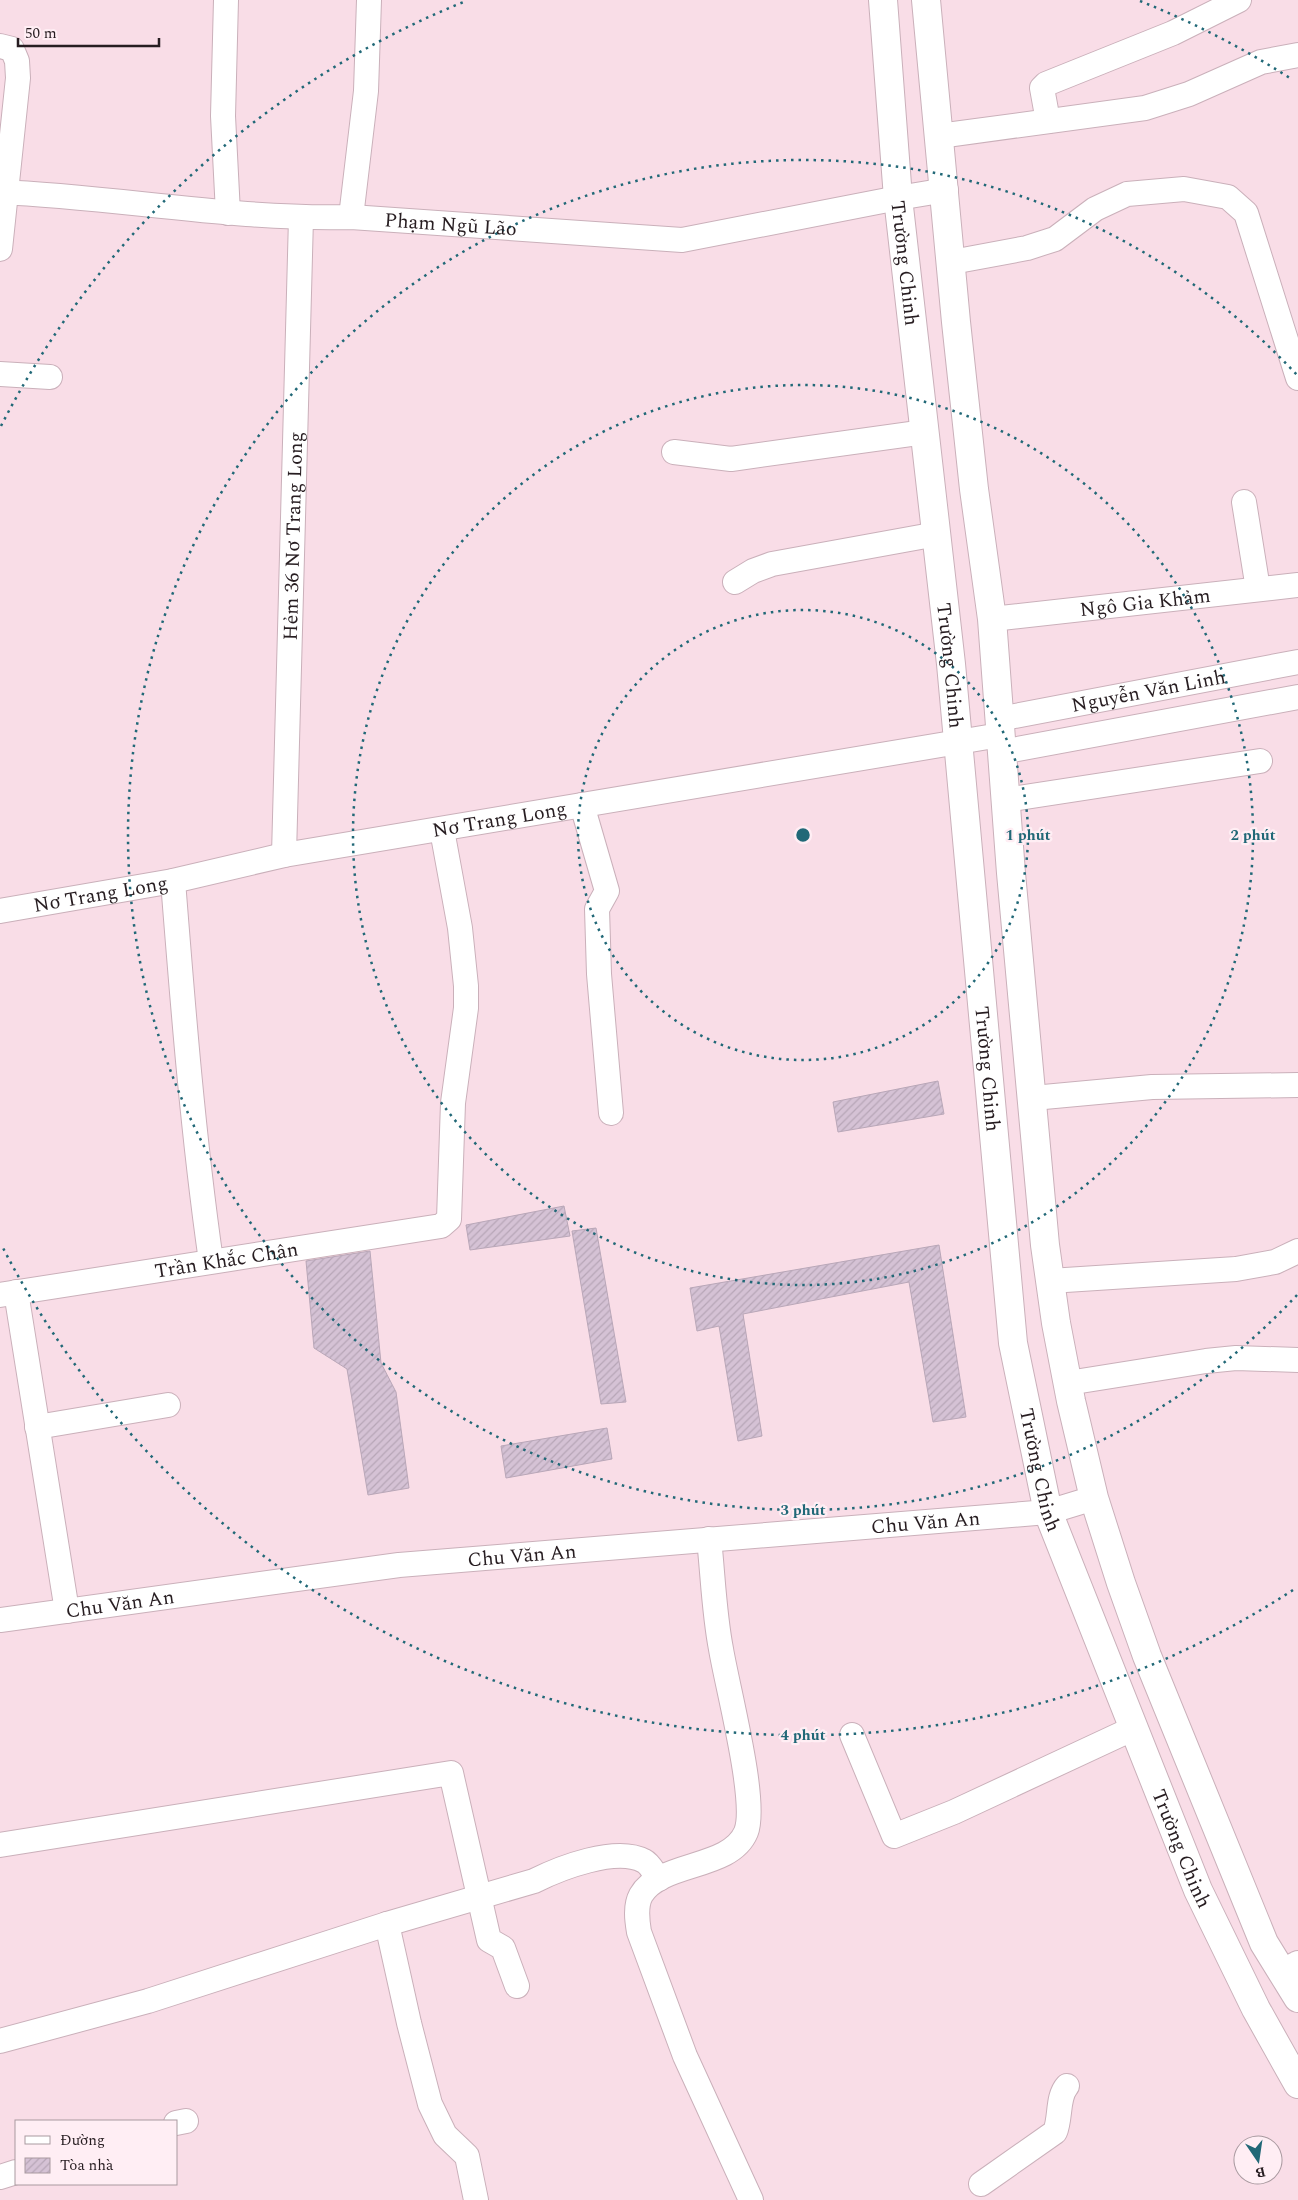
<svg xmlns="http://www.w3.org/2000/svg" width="1298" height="2200" font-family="Spectral,serif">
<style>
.building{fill:url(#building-hatch);stroke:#b9a7b8}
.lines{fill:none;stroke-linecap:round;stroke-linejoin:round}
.minor-casing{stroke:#cab0ba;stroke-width:26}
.major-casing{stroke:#cab0ba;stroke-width:30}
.minor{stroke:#fff;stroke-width:24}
.major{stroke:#fff;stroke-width:28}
.ring{fill:none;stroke:#216877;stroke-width:2.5;stroke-dasharray:2.5 5}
.labels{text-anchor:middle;stroke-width:4.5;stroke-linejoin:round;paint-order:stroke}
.street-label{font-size:20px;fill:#271d21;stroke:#ffeef4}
.centre{fill:#216877;stroke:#ffeef4;stroke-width:2.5}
.ring-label{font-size:15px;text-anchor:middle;font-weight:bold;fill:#216877;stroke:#ffeef4;stroke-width:4.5;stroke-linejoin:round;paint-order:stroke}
</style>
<defs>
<pattern id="building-hatch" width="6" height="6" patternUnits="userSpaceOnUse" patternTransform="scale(1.25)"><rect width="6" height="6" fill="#d5c2d5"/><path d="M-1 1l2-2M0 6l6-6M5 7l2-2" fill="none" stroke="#b7a6b7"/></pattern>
</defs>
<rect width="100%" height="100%" fill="#f9dde7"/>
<g class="building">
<polygon points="938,1081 944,1114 838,1132 833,1102"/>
<polygon points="564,1206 570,1236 470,1250 466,1225"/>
<polygon points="596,1228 626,1402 601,1404 572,1231"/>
<polygon points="939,1245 966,1417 933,1422 909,1282 743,1314 762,1436 738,1441 719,1326 697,1331 690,1288"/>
<polygon points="370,1251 381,1363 396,1392 409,1488 368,1495 347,1369 314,1348 306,1261"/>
<polygon points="607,1428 612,1459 506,1478 501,1446"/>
</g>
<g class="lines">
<defs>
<g id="minor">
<polyline points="226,0 223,116 228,213"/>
<polyline points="0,46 12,49 17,61 18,78 0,249"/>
<polyline points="1048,121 1042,88 1046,84 1173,33 1239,0"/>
<polyline points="939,136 1145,108 1189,94 1261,62 1298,55"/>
<path id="s1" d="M0,192C117,197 233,220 351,217L682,240L898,198L946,190"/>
<polyline points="351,217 366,91 369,0"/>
<polyline points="952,262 1027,248 1055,239 1095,209 1127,194 1184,189 1228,197 1246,213 1298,378"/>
<polyline points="0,374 50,377"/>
<polyline points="674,452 731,459 925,432"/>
<polyline points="1244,502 1258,589"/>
<polyline points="735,582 753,571 772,564 937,534"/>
<path id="s2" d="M992,619L1298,585"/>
<path id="s3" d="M999,719L1298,662"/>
<polyline points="1001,752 1298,697"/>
<polyline points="1005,800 1260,761"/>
<polyline points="582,805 607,891 597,909 599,974 611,1113"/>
<path id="s4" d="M284,855L301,218"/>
<path d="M173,881C183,1008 193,1135 211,1261"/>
<path id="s5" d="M0,911L173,881L284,855L1000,735"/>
<polyline points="1033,1098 1152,1087 1298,1085"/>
<polyline points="1050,1281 1236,1269 1275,1262 1298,1251"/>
<polyline points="16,1292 67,1611"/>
<path id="s6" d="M0,1295L441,1226L449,1219L453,1103L466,1008V986L460,928L442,830"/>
<polyline points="1068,1383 1206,1361 1236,1358 1298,1360"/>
<polyline points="37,1427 168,1405"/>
<path d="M709,1539C713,1576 714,1613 721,1649C727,1686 758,1802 746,1832C730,1870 661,1861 641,1895C635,1906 637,1920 639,1932L685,2056L751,2200"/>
<path id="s7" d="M0,1620L399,1565L1048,1512L1094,1498"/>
<polyline points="852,1735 894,1836 954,1812 1132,1729"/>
<polyline points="0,1845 451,1773 489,1940 503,1948 517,1986"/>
<polyline points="387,1924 409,2023 430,2104 445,2135 467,2156 476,2200"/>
<polyline points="1282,1971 1298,1963"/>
<path d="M0,2041L148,2001L387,1924L534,1881C560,1868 616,1846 644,1861C650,1864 654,1873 659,1879"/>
<polyline points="176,2123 186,2121"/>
<polyline points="0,2177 16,2172"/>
<path d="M981,2184L1055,2132C1061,2118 1057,2097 1067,2086"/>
</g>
<g id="major">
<path id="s8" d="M883,0L898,198L951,664L1013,1343L1048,1512L1198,1890L1256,2009L1298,2084"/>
<polyline points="926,0 956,322 974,489 992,619 1011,873 1045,1245 1056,1323 1071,1401 1094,1498 1121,1583 1147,1656 1264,1943 1298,1998"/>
</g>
</defs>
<use href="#minor" class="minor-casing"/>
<use href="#major" class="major-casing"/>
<use href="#minor" class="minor"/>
<use href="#major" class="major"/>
</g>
<g class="ring">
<circle cx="803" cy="835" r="225"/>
<circle cx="803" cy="835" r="450"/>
<path d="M1297 1295A675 675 0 1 1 1297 375"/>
<path d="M1293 1590A900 900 0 0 1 1 1244M1 426A900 900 0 0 1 466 1M1140 1A900 900 0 0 1 1293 80"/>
</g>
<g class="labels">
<g class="street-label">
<text dy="7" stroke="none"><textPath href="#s1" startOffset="452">Phạm Ngũ Lão</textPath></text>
<text dy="7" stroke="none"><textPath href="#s8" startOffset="264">Trường Chinh</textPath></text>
<text dy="7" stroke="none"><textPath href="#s4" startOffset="319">Hẻm 36 Nơ Trang Long</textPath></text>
<text dy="7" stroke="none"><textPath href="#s2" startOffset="154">Ngô Gia Khảm</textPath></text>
<text dy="7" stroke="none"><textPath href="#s8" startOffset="669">Trường Chinh</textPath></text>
<text dy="7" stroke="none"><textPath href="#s3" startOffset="152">Nguyễn Văn Linh</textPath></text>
<text dy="7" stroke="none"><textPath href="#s5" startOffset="508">Nơ Trang Long</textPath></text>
<text dy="7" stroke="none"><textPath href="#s5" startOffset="102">Nơ Trang Long</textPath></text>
<text dy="7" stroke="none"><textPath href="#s8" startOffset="1074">Trường Chinh</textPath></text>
<text dy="7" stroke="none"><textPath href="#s6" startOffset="229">Trần Khắc Chân</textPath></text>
<text dy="7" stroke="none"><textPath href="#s8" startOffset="1479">Trường Chinh</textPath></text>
<text dy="7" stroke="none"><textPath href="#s7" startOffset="931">Chu Văn An</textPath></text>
<text dy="7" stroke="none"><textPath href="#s7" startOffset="526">Chu Văn An</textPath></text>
<text dy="7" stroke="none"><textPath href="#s7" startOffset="121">Chu Văn An</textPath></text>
<text dy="7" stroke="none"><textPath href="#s8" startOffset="1884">Trường Chinh</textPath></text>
</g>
</g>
<circle cx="803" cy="835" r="8" class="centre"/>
<g class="ring-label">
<text x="1028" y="840">1 phút</text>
<text x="1253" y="840">2 phút</text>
<text x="803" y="1515">3 phút</text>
<text x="803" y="1740">4 phút</text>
</g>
<rect x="15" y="2120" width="162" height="65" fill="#ffeef4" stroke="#a99aa0"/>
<rect x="25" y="2136" width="25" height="8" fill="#ffffff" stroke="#a99aa0"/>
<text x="60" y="2145" font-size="15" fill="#271d21">Đường</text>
<rect x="25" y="2158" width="25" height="15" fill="url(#building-hatch)" stroke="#a99aa0"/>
<text x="60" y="2170" font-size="15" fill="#271d21">Tòa nhà</text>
<g transform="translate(1258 2160) rotate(167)"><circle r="24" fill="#ffeef4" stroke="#a99aa0"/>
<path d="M0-4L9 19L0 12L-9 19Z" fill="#216877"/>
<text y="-8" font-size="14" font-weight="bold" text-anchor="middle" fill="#271d21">B</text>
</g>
<path d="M18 38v8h141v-8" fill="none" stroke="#271d21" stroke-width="2.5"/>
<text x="25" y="38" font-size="15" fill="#271d21" stroke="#ffeef4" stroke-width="4" paint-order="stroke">50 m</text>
</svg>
